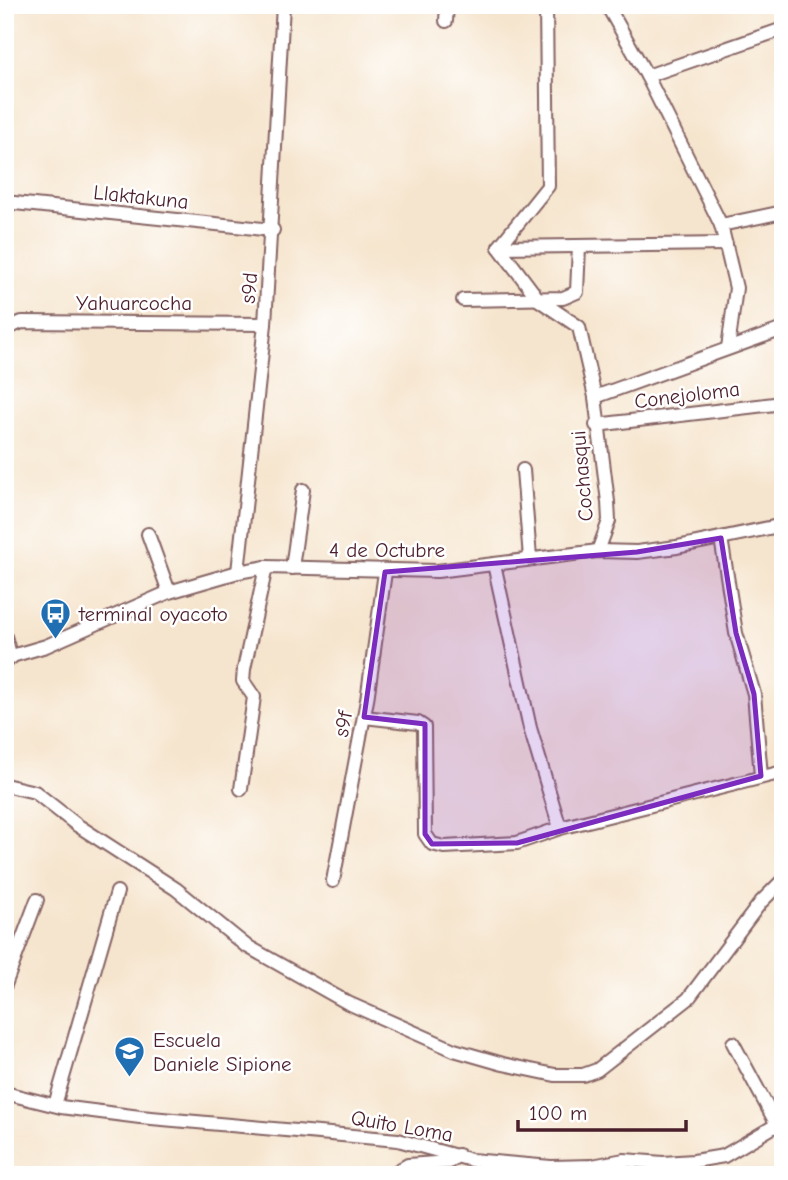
<svg xmlns="http://www.w3.org/2000/svg" width="788" height="1180" font-family="'Comic Neue',sans-serif">
<style>
.lines{fill:none;stroke-linecap:round;stroke-linejoin:round}
.minor-casing{stroke:#866464;stroke-width:16}
.minor{stroke:#fff;stroke-width:12}
.marked{fill:#7b2cbf;fill-opacity:0.2;stroke:#7b2cbf;stroke-width:5;stroke-linejoin:round}
.labels{text-anchor:middle;stroke-width:5;stroke-linejoin:round;paint-order:stroke}
.street-label{font-size:21px;fill:#4a1f2b;stroke:#fff}
.poi-label{font-size:21px;fill:#4a1f2b;stroke:#fff;text-anchor:start}
</style>
<rect width="100%" height="100%" fill="#fff"/>
<filter id="ink" filterUnits="userSpaceOnUse"><feTurbulence type="fractalNoise" baseFrequency=".0143" numOctaves="2"/><feDisplacementMap in="SourceGraphic" scale="14" xChannelSelector="R" yChannelSelector="G"/><feConvolveMatrix kernelMatrix="1 2 1 2 8 2 1 2 1" color-interpolation-filters="sRGB"/></filter>
<filter id="wash" filterUnits="userSpaceOnUse"><feTurbulence type="fractalNoise" baseFrequency=".00686" numOctaves="4" result="noise"/><feDisplacementMap in="SourceGraphic" scale="28" xChannelSelector="R" yChannelSelector="G"/><feGaussianBlur stdDeviation="1.57" result="paint"/><feColorMatrix in="noise" values="0 0 0 0 0 0 0 0 0 0 0 0 0 0 0 0 0 1.4 0 .05"/><feComposite in="paint" operator="in"/></filter>
<g filter="url(#wash)">
<rect width="100%" height="100%" fill="#f6e5ce"/>
</g>
<g filter="url(#ink)">
<g class="lines">
<defs>
<g id="minor">
<polyline points="546,5 548,186 499,247 539,300 579,327 595,397 608,502 609,521 598,551"/>
<polyline points="607,5 647,76 783,29"/>
<polyline points="446,21 447,5"/>
<polyline points="647,76 721,225 783,212"/>
<polyline points="5,202 273,230"/>
<polyline points="721,225 736,288 728,348"/>
<polyline points="499,247 726,244"/>
<polyline points="463,300 563,298 577,292 579,246"/>
<polyline points="5,329 22,322 265,324"/>
<polyline points="595,397 783,329"/>
<polyline points="596,425 783,403"/>
<polyline points="523,470 530,558"/>
<polyline points="148,534 169,592"/>
<polyline points="721,538 736,633 754,694 761,776"/>
<polyline points="494,564 530,728 560,828"/>
<polyline points="292,568 303,490"/>
<polyline points="238,572 265,324 283,5"/>
<polyline points="5,636 11,658"/>
<polyline points="5,658 46,646 169,592 238,572 266,567 437,571 598,551 637,552 677,547 783,525"/>
<polyline points="364,717 418,723 424,727 425,834 432,844 444,847 517,843 560,828 783,772"/>
<polyline points="5,785 35,792 77,825 176,889 245,945 348,1003 454,1050 503,1064 555,1075 583,1075 597,1070 688,999 761,902 782,881"/>
<polyline points="241,789 254,697 243,681 244,669 266,567"/>
<polyline points="333,881 367,700 385,572"/>
<polyline points="5,985 37,900"/>
<polyline points="733,1043 777,1125"/>
<polyline points="5,1093 61,1107 140,1117 398,1140 471,1160 551,1167 592,1166 624,1160 663,1163 694,1161 724,1156 783,1121"/>
<polyline points="55,1105 117,892"/>
<polyline points="391,1175 408,1165 449,1162 458,1155"/>
</g>
</defs>
<use href="#minor" class="minor-casing"/>
<use href="#minor" class="minor"/>
</g>
</g>
<path class="marked" d="M721,538L736,633L754,694L761,776L517,843L432,844L425,834V724L364,717L385,572L637,552Z"/>
<defs>
<symbol id="bus-pin" viewBox="-11 -11 22 30"><path d="M0 17L-7.5 6A9.5 9.5 0 1 1 7.5 6Z" fill="#1f6fb2" stroke="#fff"/><path d="M-5-6H5V4H4V6H2V4H-2V6H-4V4H-5ZM-3.5-4V0h7V-4ZM-3.5 1.2v1.5H-2V1.2ZM2 1.2v1.5H3.5V1.2Z" fill="#fff"/></symbol>
<symbol id="school-pin" viewBox="-11 -11 22 30"><path d="M0 17L-7.5 6A9.5 9.5 0 1 1 7.5 6Z" fill="#1f6fb2" stroke="#fff"/><path d="M0-5L7-2L0 1L-7-2ZM-4 1L0 2.5L4 1V4Q0 6-4 4Z" fill="#fff"/></symbol>
</defs>
<g fill-rule="evenodd">
<use href="#bus-pin" x="38" y="596" width="35" height="47"/>
<use href="#school-pin" x="112" y="1034" width="35" height="47"/>
</g>
<g class="labels">
<g class="street-label">
<text transform="translate(141 197) rotate(6)" y="7">Llaktakuna</text>
<text transform="translate(249 288) rotate(-85)" y="7">s9d</text>
<text x="134" y="310">Yahuarcocha</text>
<text transform="translate(687 395) rotate(-7)" y="7">Conejoloma</text>
<text transform="translate(582 476) rotate(-95)" y="7">Cochasqui</text>
<text x="387" y="557">4 de Octubre</text>
<text transform="translate(343 724) rotate(-79)" y="7">s9f</text>
<text transform="translate(402 1126) rotate(10)" y="7">Quito Loma</text>
</g>
<g class="poi-label">
<text x="79" y="621">terminal oyacoto</text>
<text x="153" y="1047">Escuela<tspan x="153" dy="24">Daniele Sipione</tspan></text>
</g>
</g>
<rect width="788" height="1180" fill="none" stroke="#fff" stroke-width="28"/>
<path d="M518 1120v10h168v-10" fill="none" stroke="#4a1f2b" stroke-width="3.5"/>
<text x="529" y="1120" font-size="21" fill="#4a1f2b" stroke="#ffffff" stroke-width="5" paint-order="stroke">100 m</text>
</svg>
